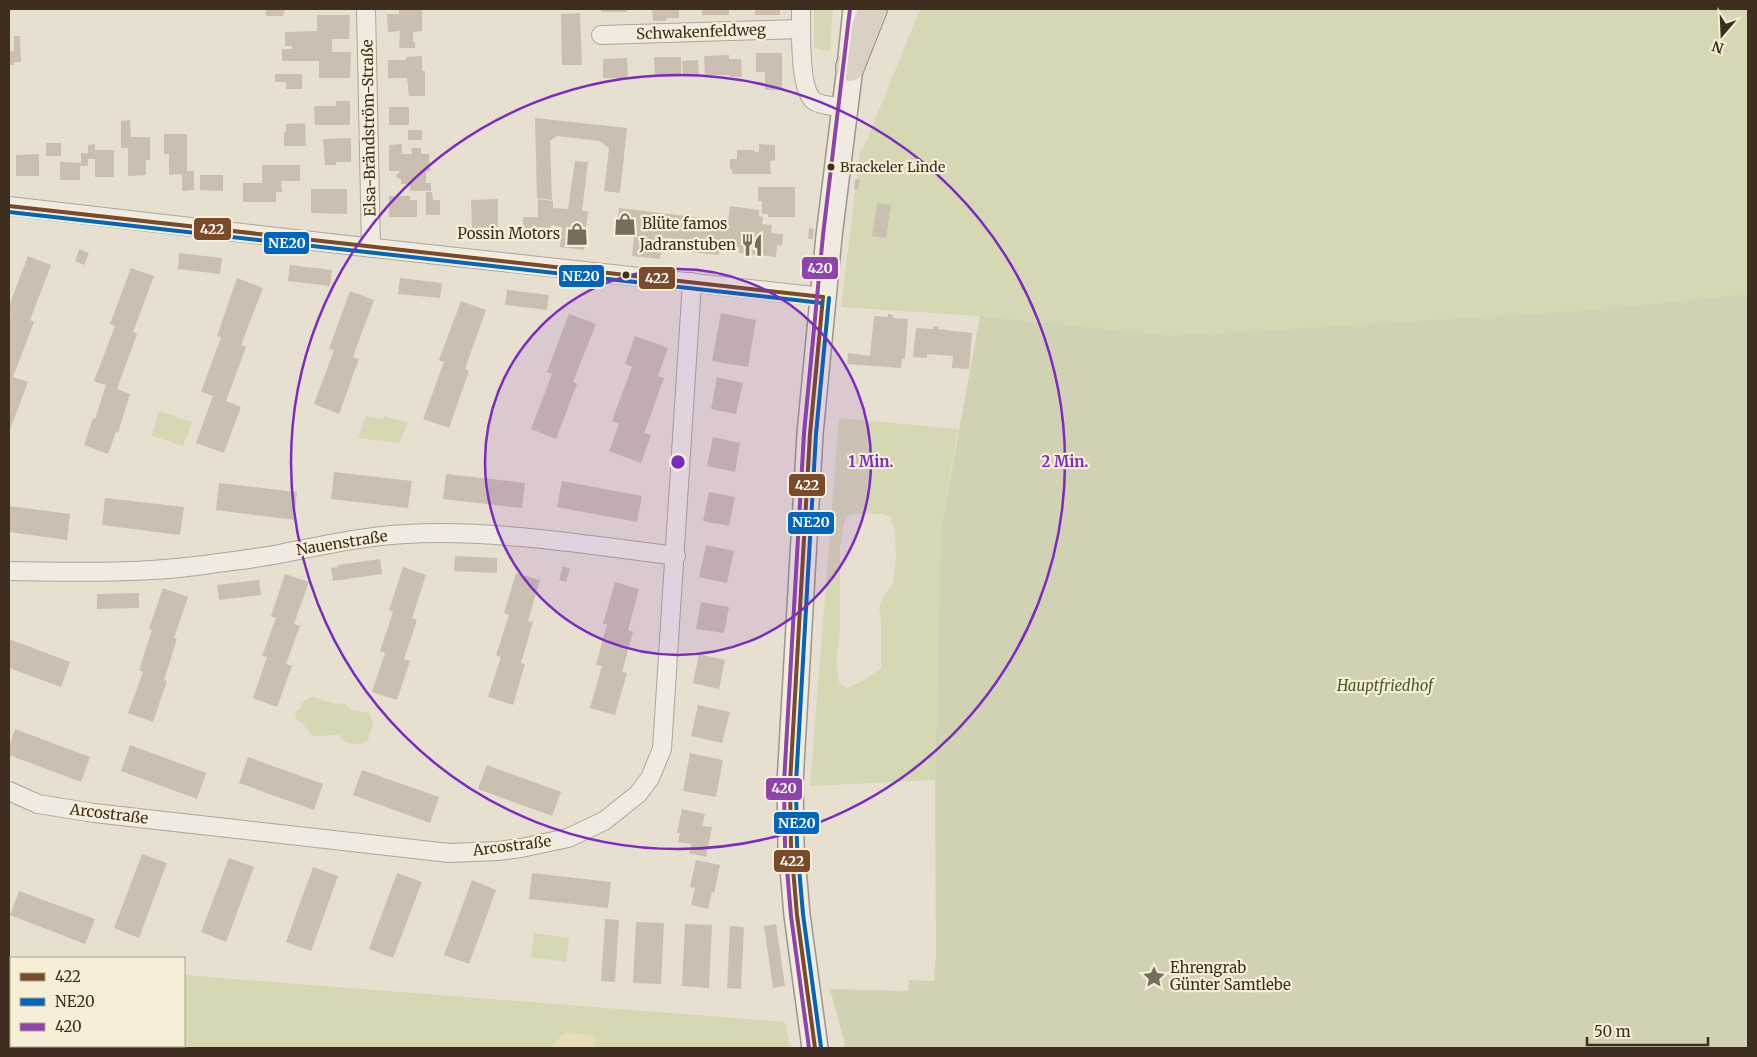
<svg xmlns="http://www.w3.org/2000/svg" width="1757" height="1057" font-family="Merriweather,serif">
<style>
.green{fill:#d6d7b3;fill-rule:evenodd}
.sand{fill:#eadcb9}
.cemetery{fill:#d1d1b3}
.building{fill:#cbbfb2}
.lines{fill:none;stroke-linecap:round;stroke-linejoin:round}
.street-casing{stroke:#ada599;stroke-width:20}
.secondary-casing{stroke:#9c958a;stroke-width:28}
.highway-casing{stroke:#928b80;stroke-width:30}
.street{stroke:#efebe3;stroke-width:18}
.secondary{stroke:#efebe3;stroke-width:25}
.highway{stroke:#dad1c2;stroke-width:28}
.bus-1-casing{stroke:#f7eed8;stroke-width:8}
.bus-2-casing{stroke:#f7eed8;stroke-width:8}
.bus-3-casing{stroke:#f7eed8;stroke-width:8}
.bus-1{stroke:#7a4b2a;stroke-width:4}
.bus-2{stroke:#0065bd;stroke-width:4}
.bus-3{stroke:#8e44ad;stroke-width:4}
.ring{fill:none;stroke:#7b2cbf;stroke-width:2.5}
.bus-dot{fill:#3d2e20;stroke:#f7eed8;stroke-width:2}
.labels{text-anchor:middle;stroke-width:4.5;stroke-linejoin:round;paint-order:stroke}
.bus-label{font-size:14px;fill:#3d2e20;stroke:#f7eed8;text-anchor:start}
.street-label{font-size:15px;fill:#3d2e20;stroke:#f7eed8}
.poi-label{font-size:15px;fill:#3d2e20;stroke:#f7eed8;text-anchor:start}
.park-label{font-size:15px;font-style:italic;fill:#4d5a26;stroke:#f7eed8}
.centre{fill:#7b2cbf;stroke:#f7eed8;stroke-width:2.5}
.ring-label{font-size:15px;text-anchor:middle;font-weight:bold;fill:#7b2cbf;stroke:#f7eed8;stroke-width:4.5;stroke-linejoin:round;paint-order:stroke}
.line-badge{stroke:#f7eed8;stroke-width:2}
.badge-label{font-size:14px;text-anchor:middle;font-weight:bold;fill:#fff}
</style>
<rect width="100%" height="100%" fill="#e7e0d1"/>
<g class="green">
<polygon points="814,9 833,9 830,51 814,48"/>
<polygon points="920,9 1748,9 1748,294 1592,310 1256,331 1165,335 980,316 841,307 860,153 867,140"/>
<polygon points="159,411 192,422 183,446 152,436"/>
<polygon points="366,416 383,419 384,416 408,423 399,443 358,438"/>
<path d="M839,418L958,429L941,529L935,780L810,786ZM851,514H883L891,517L895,532L896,558L893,583L883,597L879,609L881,621V668L863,681L847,688L839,682L836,662L840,632V548L844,524L847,517Z"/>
<path d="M310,697C324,698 329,706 344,703L352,710L369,713L373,723L368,740L361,744L346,743L339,735L313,736L302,723L296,719L295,712L301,708V704Z"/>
<polygon points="534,933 569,938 566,962 531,957"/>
<polygon points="9,961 11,961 11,1046 184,1046 184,975 785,1022 790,1048 9,1048"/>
</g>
<path class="sand" d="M568,1032L595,1036L594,1048H553C554,1042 562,1034 568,1032Z"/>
<polygon class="cemetery" points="1748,294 1748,1048 846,1048 830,989 908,991 909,980 934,981 936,953 935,780 941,529 980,316 1166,335 1256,331 1592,310"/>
<g class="building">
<polygon points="266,9 285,9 283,16 266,16"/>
<polygon points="399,9 422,9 422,31 413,32 413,42 415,42 415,48 399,48 400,31 388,32 387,14 399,14"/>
<rect x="601" y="9" width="26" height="3"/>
<polygon points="652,9 679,9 679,18 666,18 666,21 653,21"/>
<rect x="702" y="9" width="27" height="6"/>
<rect x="755" y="9" width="25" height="6"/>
<polygon points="580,13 582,65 562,65 561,14"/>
<polygon points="317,15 350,15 349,39 332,39 332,52 351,52 350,78 319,78 319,61 282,61 282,49 292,49 292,46 285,46 285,32 317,31"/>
<polygon points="14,36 20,36 21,62 14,62 14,65 9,65 9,51 14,51"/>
<polygon points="756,53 782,53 782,90 765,90 765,72 756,72"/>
<polygon points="729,55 729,59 741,59 742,77 730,77 730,75 705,75 704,56"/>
<polygon points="422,56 422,71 425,71 425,96 409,96 407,78 388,78 388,60 406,60 406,57"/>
<polygon points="654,57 681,57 681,77 655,77"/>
<polygon points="627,58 628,78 603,78 603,59"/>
<polygon points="698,60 699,75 683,75 682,61"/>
<polygon points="275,74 302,74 302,89 286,89 286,82 275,82"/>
<polygon points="336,101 350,101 350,125 315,125 314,106 336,106"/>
<rect x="389" y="107" width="20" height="18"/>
<polygon points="535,118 627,128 620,193 604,191 609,148 600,141 557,136 550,141 552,200 537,198"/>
<polygon points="130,120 131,137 150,137 150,160 146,160 146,175 128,176 128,148 121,148 121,121"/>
<polygon points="305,123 306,146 284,146 284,132 286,132 286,124"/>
<rect x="408" y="130" width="14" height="10"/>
<polygon points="164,134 187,134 187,171 194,171 194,190 182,191 182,174 169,175 169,154 164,154"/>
<polygon points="351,138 351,162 336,162 336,165 325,165 323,139"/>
<rect x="46" y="143" width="15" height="13"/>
<polygon points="95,144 95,150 114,150 114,177 95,177 95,159 88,159 88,166 80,166 80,180 60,180 60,162 81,163 81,153 88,153 88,145"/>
<polygon points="402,144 402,154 412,154 411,148 421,148 421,154 429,154 430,171 426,171 426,183 431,183 431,191 410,191 410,184 401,184 401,180 396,176 400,171 389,171 389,145"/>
<polygon points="759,144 775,145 775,160 770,161 771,174 732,174 732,169 730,169 730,159 737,159 737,150 754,150 754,152 759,152"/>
<polygon points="39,154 39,176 16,176 16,155"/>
<polygon points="575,161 588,162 583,203 576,203 583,203 582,211 588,211 584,250 560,247 562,227 551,225 550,228 538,227 538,231 523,231 523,217 538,217 538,199 553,201 553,208 568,209"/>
<polygon points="262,165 300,165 300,181 281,181 282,192 276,192 276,202 243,202 243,183 262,183"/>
<polygon points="200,175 223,175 223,191 200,190"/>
<polygon points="855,179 860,180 858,190 854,189"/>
<polygon points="758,187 795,187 795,217 768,217 768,214 762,214 762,201 758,201"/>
<polygon points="311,189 347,189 347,214 311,213"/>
<polygon points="426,192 432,192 433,200 440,200 440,215 426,215"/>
<polygon points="389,196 410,196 410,200 417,200 417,217 389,217"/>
<polygon points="498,199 498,227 472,228 471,200"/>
<polygon points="877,203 891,205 886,238 872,236"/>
<polygon points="730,206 759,210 759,216 763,217 762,224 772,225 771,233 783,234 782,246 777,245 776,257 739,253 739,247 720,244 719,255 680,251 681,239 663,238 660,259 632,256 634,235 616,233 619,208 728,221"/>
<polygon points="809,228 814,229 813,239 808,239"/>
<polygon points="79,249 89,253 84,265 75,261"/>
<polygon points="179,253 222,258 220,274 178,269"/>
<polygon points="28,256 51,265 30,320 34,322 13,377 28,382 9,432 9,320 11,313 9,313 9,306"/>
<polygon points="290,265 332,270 330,286 288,281"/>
<polygon points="131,268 154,276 133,332 137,334 117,389 130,394 118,433 116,432 108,454 84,445 93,418 95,419 106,385 94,381 115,326 110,324"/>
<polygon points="237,278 263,288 241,345 246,347 226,401 241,407 224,453 196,443 213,396 201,392 221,337 217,336"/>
<polygon points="400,278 442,283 440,298 398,294"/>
<polygon points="507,290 549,295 547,310 505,305"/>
<polygon points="350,291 374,300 353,357 359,359 339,414 314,404 334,350 329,349"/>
<polygon points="461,301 486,310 465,369 469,371 449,428 423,419 444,362 439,360"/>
<polygon points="721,313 756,320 748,367 712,361"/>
<polygon points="569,314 596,324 573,382 577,384 556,439 531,429 552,374 547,372"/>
<polygon points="888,314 893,315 893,318 908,319 905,359 902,359 901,368 847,364 848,353 870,356 874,316 888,317"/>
<polygon points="934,326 938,326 938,329 972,333 969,369 952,368 953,356 927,354 927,358 913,357 916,328 933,329"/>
<polygon points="635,336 668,348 658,376 664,378 644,433 651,435 641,463 609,451 619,424 612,421 632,367 625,364"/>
<polygon points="717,377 743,383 736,414 711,409"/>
<polygon points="713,437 740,443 735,472 707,466"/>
<polygon points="334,472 412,481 408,508 331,499"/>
<polygon points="446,474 525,483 522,508 443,499"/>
<polygon points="562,481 642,496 637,522 557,507"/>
<polygon points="219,483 297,492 294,520 216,510"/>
<polygon points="709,492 735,497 729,526 703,521"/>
<polygon points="105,498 184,507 180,535 102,525"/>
<polygon points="9,506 70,514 67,540 9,532"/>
<polygon points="706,545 734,551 727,583 699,577"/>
<polygon points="455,556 497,558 497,573 454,571"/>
<polygon points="380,559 382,574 333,581 331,568 338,567 338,565"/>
<polygon points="563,566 570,569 566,582 559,580"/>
<polygon points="403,567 426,575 412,618 417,620 404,659 410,661 397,700 372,692 385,653 380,651 393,612 389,610"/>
<polygon points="516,573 540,580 528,621 533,622 521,663 525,664 513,705 488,697 501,657 496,655 509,615 504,613"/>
<polygon points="285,574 309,582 294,624 300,626 286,664 292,666 277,707 253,698 267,657 262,656 276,618 271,616"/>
<polygon points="259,580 261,595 219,600 217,585"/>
<polygon points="615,582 639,589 628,630 633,632 622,672 627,673 615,715 590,708 602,666 596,665 607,624 603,624"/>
<polygon points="163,588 188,597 174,638 177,639 164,680 167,681 153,722 128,713 143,672 139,670 152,630 149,629"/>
<polygon points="139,593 139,608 97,609 97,594"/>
<polygon points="701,602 729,607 724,633 696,629"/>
<polygon points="9,639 70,662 61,687 9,668"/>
<polygon points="699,654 725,660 719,689 693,683"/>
<polygon points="698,705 730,712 722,743 691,736"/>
<polygon points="15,729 90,757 81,782 9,755 9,746"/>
<polygon points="130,745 206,773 197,799 121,771"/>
<polygon points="690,753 723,760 716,797 683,791"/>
<polygon points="248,757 323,784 314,810 239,783"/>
<polygon points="487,765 561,792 552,816 478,789"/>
<polygon points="362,770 439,797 430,823 353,795"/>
<polygon points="682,809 705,814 702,826 712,827 706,857 689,853 691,844 678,842 680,833 677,833"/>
<polygon points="142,854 167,863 139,938 114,928"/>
<polygon points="229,858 254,867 226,942 201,932"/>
<polygon points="696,860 720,865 714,893 712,892 708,909 691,905 695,888 690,887"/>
<polygon points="313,867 338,876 311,951 286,942"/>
<polygon points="397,873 422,882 393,958 369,949"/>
<polygon points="532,873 611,882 608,908 529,899"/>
<polygon points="472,880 496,890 469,964 444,955"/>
<polygon points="19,891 95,919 85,944 10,915"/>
<polygon points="605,919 619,920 615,982 601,981"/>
<polygon points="636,922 664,923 661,984 633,983"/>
<polygon points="685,924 712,925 709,988 682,986"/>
<polygon points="776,924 785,986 773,988 764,926"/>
<polygon points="730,926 744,927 741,989 727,988"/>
</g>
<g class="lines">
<defs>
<g id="street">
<polyline points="366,9 371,248"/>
<path d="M801,9C801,28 799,90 814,101C821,106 836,106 845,108"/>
<polyline points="601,35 801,29"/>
<polyline points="9,206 356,246 823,297"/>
<path d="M9,571C74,572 139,574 204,565C229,561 254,559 279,554C321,546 363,536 406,534C493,529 589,545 676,556"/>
<polyline points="9,791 38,804 94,813 449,853 498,851 521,848 568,838 604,821 638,794 650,778 662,749 692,282"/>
</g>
<polyline id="secondary" points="815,1048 797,915 791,845 790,783 810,434 829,236 850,67 856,9"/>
<polyline id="highway" points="850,67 873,9"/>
</defs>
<use href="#street" class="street-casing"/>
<use href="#secondary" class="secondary-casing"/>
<use href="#highway" class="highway-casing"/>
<use href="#street" class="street"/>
<use href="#secondary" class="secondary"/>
<use href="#highway" class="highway"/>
<defs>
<g id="bus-1">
<polyline points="9,206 823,297"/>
<polyline points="815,1048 797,915 791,845 790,783 810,434 823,297"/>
</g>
<g id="bus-2">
<polyline points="9,212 822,303"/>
<polyline points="821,1047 803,914 797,845 796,783 816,434 829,298"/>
</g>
<polyline id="bus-3" points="809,1048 791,916 785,846 784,783 804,433 823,235 850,9"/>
</defs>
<use href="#bus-1" class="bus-1-casing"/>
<use href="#bus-2" class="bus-2-casing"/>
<use href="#bus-3" class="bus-3-casing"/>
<use href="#bus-1" class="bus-1"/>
<use href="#bus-2" class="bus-2"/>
<use href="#bus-3" class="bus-3"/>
</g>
<circle cx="678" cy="462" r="193" fill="#7b2cbf" fill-opacity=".12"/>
<g class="ring">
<circle cx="678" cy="462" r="193"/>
<circle cx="678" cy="462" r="387"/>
</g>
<defs>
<symbol id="shop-bare" viewBox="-9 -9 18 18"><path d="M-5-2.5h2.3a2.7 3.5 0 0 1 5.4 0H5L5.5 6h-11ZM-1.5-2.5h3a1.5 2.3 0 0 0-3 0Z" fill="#786c5e" stroke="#f7eed8" stroke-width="2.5" paint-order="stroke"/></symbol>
<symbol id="restaurant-bare" viewBox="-9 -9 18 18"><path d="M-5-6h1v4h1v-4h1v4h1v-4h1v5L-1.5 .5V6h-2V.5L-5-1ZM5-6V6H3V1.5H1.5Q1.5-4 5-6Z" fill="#786c5e" stroke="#f7eed8" stroke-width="2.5" paint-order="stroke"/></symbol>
<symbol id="sight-bare" viewBox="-9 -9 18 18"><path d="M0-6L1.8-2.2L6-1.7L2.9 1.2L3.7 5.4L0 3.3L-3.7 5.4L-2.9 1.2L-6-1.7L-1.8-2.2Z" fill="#786c5e" stroke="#f7eed8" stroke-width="2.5" paint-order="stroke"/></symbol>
</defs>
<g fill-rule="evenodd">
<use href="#shop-bare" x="609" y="208" width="32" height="32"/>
<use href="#shop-bare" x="561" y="218" width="32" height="32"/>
<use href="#restaurant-bare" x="736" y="229" width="32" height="32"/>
<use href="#sight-bare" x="1138" y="961" width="32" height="32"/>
</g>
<g class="bus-dot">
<circle cx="831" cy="167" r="4.5"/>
<circle cx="626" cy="275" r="4.5"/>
</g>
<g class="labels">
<g class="bus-label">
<text x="840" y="172">Brackeler Linde</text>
</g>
<g class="street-label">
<text transform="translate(701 32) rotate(-2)" y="5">Schwakenfeldweg</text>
<text transform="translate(369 128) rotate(-91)" y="5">Elsa-Brändström-Straße</text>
<text transform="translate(342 543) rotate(-9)" y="5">Nauenstraße</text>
<text transform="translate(109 814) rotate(7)" y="5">Arcostraße</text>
<text transform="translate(512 846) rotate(-7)" y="5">Arcostraße</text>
</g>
<g class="poi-label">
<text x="642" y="229">Blüte famos</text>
<text x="560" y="239" text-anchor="end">Possin Motors</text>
<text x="736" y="250" text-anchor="end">Jadranstuben</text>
<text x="1170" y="973">Ehrengrab<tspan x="1170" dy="17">Günter Samtlebe</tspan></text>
</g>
<g class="park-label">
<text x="1385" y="691">Hauptfriedhof</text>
</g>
</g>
<circle cx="678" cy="462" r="8" class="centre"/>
<g class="ring-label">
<text x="871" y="467">1 Min.</text>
<text x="1065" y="467">2 Min.</text>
</g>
<g class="line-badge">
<rect x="193" y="217" width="39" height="24" rx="5" fill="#7a4b2a"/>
<rect x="263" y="231" width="47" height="24" rx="5" fill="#0065bd"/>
<rect x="801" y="256" width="38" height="24" rx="5" fill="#8e44ad"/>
<rect x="558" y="264" width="47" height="24" rx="5" fill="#0065bd"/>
<rect x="638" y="266" width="38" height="24" rx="5" fill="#7a4b2a"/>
<rect x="788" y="473" width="38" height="24" rx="5" fill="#7a4b2a"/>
<rect x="787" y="511" width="48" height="24" rx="5" fill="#0065bd"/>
<rect x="765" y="777" width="38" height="24" rx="5" fill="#8e44ad"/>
<rect x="773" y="811" width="47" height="24" rx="5" fill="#0065bd"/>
<rect x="773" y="849" width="38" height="24" rx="5" fill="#7a4b2a"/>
</g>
<g class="badge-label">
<text x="212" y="234">422</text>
<text x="287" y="248">NE20</text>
<text x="820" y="273">420</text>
<text x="581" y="281">NE20</text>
<text x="657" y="283">422</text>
<text x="807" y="490">422</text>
<text x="811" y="527">NE20</text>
<text x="784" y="793">420</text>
<text x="797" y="828">NE20</text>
<text x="792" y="866">422</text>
</g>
<rect width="1757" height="1057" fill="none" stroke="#3d2e20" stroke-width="20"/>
<rect x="10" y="957" width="175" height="90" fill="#f7eed8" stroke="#ada18e"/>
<rect x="20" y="973" width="25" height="8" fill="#7a4b2a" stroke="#ada18e"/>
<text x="55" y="982" font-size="15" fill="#3d2e20">422</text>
<rect x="20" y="998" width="25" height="8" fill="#0065bd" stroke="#ada18e"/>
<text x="55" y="1007" font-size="15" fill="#3d2e20">NE20</text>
<rect x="20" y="1023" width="25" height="8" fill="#8e44ad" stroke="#ada18e"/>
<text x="55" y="1032" font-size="15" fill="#3d2e20">420</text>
<g transform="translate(1722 35) rotate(199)" stroke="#f7eed8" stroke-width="4" paint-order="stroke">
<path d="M0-4L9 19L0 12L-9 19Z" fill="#3d2e20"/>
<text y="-8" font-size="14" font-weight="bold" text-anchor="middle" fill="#3d2e20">N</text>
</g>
<path d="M1587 1037v8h121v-8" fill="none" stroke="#3d2e20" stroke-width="2.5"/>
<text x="1594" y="1037" font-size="15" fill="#3d2e20" stroke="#f7eed8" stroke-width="4" paint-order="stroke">50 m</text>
</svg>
